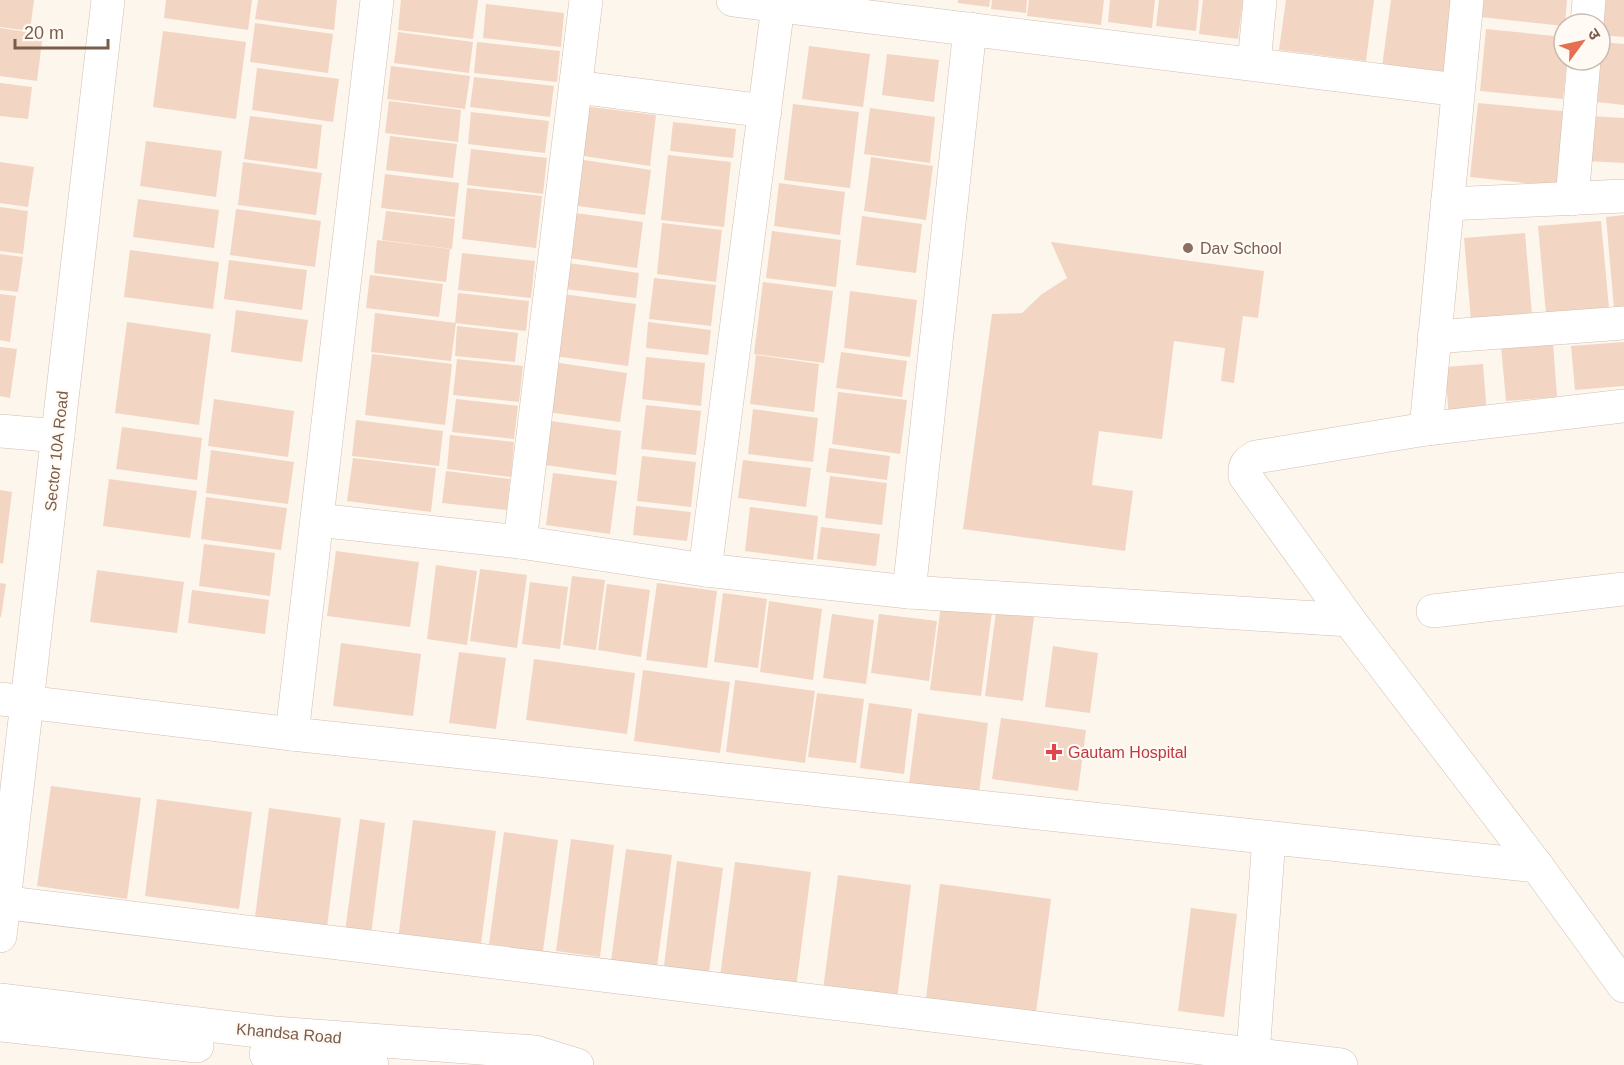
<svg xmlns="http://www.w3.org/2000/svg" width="1624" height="1065" font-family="Arial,'Noto Sans Devanagari',sans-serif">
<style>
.building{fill:#f3d5c3}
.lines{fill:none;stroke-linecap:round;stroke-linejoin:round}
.minor-casing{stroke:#d1beb0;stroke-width:34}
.tertiary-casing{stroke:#d1beb0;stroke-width:34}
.minor{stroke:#fff;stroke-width:33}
.tertiary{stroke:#fff;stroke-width:33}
.education-dot{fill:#8d6e63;stroke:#fffaf3;stroke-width:2}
.health-dot{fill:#e0444e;stroke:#fffaf3;stroke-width:2}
.labels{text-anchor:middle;stroke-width:4.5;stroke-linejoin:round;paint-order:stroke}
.education-label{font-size:16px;fill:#785e54;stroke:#fffaf3;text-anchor:start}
.street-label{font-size:16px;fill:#7a5c4d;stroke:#fffaf3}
.health-label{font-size:16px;fill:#be3a42;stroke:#fffaf3;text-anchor:start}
</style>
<rect width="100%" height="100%" fill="#fdf6ec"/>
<g class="building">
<polygon points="0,0 34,0 30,31 0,27"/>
<polygon points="166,0 252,0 248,30 164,18"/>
<polygon points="258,0 337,0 334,30 255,19"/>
<polygon points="401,0 478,0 473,39 398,30"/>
<polygon points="958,0 990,0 989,7 958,3"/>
<polygon points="992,0 1027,0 1026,13 991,9"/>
<polygon points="1029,0 1104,0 1101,25 1027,16"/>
<polygon points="1110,0 1155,0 1152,28 1108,22"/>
<polygon points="1159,0 1199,0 1196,31 1156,26"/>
<polygon points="1203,0 1243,0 1238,39 1199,34"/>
<polygon points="1286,0 1374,0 1366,61 1279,50"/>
<polygon points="1391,0 1453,0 1444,75 1382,67"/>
<polygon points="1483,0 1567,0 1565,24 1564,26 1481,17"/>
<polygon points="1599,0 1624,0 1624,37 1600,35"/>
<polygon points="486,4 564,13 561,47 483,38"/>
<polygon points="255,23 333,34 328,73 250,62"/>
<polygon points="0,28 43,34 37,81 0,76"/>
<polygon points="1486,29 1564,37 1564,60 1567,60 1563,99 1480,91"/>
<polygon points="163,31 246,42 236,119 153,107"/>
<polygon points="398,32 473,42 469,73 394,63"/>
<polygon points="477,42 560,51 557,82 474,73"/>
<polygon points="1600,42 1624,44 1624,105 1588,101 1600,60"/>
<polygon points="809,46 870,54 863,107 802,99"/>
<polygon points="887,54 939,60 934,102 882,95"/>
<polygon points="391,66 470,76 465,109 387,99"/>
<polygon points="257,68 339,79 333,122 252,110"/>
<polygon points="474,77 554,86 550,117 470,107"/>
<polygon points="0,83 32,87 28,119 0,116"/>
<polygon points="389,101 461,110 458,142 385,133"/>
<polygon points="1478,103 1572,112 1565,187 1470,177"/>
<polygon points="793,104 859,112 850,188 784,180"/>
<polygon points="583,106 656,115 650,166 577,155"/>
<polygon points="870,108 935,117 930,163 864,154"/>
<polygon points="471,112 549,121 545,153 468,144"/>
<polygon points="250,116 322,125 317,169 244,159"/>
<polygon points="1590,116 1624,118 1624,163 1587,161"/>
<polygon points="673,122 736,129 733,158 670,151"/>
<polygon points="390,136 457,144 453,178 386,170"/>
<polygon points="146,141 222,151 216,197 140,186"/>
<polygon points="471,149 547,158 543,194 467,185"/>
<polygon points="668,155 731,162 724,227 661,220"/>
<polygon points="871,157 933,166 926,220 864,211"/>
<polygon points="577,159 651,170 645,215 571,205"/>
<polygon points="0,162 34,167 28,207 0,203"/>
<polygon points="243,162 322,173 316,215 238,205"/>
<polygon points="385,174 459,183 455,217 381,208"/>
<polygon points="779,183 845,192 840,235 774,226"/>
<polygon points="467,188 542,196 536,248 462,239"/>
<polygon points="138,199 219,210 214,248 133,237"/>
<polygon points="0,207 28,211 23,254 0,251"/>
<polygon points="236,209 321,221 315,267 230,255"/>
<polygon points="386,211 455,219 452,249 382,240"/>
<polygon points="575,213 643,222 637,268 569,258"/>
<polygon points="1624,215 1624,309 1614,309 1606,217"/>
<polygon points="862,216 922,224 916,273 856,265"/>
<polygon points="1601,221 1609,308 1546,314 1538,226"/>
<polygon points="662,223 722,230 716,282 657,274"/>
<polygon points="772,231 841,240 836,287 766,278"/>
<polygon points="1525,233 1532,315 1471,320 1464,238"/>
<polygon points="377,240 450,249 446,282 374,273"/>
<polygon points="1051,242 1264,271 1258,318 1243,316 1234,383 1221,381 1225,348 1174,341 1162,439 1099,431 1092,485 1133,491 1125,551 963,529 992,314 1022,313 1042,294 1067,278"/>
<polygon points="130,250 219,262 213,309 124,297"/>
<polygon points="462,253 535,261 531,298 458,290"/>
<polygon points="0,254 23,257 18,292 0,290"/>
<polygon points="229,260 307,270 302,310 224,299"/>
<polygon points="569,263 639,273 636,298 565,289"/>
<polygon points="370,275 443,284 439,317 366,308"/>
<polygon points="654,278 716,285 711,326 649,319"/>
<polygon points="763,282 833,291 824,363 754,354"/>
<polygon points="850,291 917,300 910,357 844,348"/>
<polygon points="458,293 529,301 526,331 455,323"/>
<polygon points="0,294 16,296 10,342 0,340"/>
<polygon points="563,294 636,304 628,366 554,356"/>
<polygon points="236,310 308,320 302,362 231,352"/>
<polygon points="375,313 456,323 451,361 371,352"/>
<polygon points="127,322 211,334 199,425 115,413"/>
<polygon points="648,322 711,330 708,355 646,348"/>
<polygon points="457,326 518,333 515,362 455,356"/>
<polygon points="1553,342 1557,397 1506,401 1501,346"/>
<polygon points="1624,342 1624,386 1575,390 1571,346"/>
<polygon points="0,347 17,349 10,398 0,396"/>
<polygon points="841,352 907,361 902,397 836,388"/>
<polygon points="372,354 452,364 445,425 365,415"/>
<polygon points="756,355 819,364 814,412 750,404"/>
<polygon points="646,357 705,363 701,406 642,399"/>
<polygon points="457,359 523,366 519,402 453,395"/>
<polygon points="553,362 627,373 620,422 547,412"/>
<polygon points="1483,364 1487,415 1449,418 1445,367"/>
<polygon points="838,392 907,400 900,454 832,444"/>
<polygon points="214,399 294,411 288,457 208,446"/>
<polygon points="456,399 518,406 514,439 452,432"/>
<polygon points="646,405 701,411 696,455 641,449"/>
<polygon points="753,409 818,418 813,462 748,454"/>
<polygon points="356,420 443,431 439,466 352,456"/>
<polygon points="551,421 621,431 616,475 545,465"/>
<polygon points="122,427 202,438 197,480 116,469"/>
<polygon points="450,435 514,442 511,477 447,469"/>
<polygon points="829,448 890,456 887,480 826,472"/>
<polygon points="211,450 294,462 288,504 206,493"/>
<polygon points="642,456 696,462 691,507 637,501"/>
<polygon points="353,458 436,468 431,512 347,501"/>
<polygon points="743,460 811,468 806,507 738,498"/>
<polygon points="446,471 510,479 507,510 442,503"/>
<polygon points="553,473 617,481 610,534 546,525"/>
<polygon points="830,476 887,483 882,525 825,518"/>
<polygon points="109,479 197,491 190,538 103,526"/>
<polygon points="0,490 12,492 3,564 0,563"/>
<polygon points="206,497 287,508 281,550 201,539"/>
<polygon points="636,506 691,512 687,541 633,535"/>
<polygon points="750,507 818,516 813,560 745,551"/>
<polygon points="821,527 880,534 876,566 817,559"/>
<polygon points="204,544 275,553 270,596 199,586"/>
<polygon points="336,551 419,562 410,627 327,616"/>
<polygon points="436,565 477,571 467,645 427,639"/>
<polygon points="480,569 527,575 517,648 470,641"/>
<polygon points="97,570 184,582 177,633 90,622"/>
<polygon points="572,576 605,580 596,650 563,645"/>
<polygon points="530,582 568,587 560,649 522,644"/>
<polygon points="0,583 6,584 1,617 0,617"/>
<polygon points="657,583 717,591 707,668 646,660"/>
<polygon points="607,584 650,590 641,657 598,650"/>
<polygon points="192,590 269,600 265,634 188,623"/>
<polygon points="723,593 767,599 758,668 714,662"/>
<polygon points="769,601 822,609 813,680 760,672"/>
<polygon points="941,605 992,612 981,696 930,690"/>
<polygon points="996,612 1034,617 1023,701 985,696"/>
<polygon points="832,614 874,620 866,684 823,678"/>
<polygon points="879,614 937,621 929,681 871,673"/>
<polygon points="341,643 421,654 413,716 333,706"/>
<polygon points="1053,646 1098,653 1090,713 1045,707"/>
<polygon points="459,652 506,658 496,729 449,723"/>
<polygon points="534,659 635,673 627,734 526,720"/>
<polygon points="643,670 730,682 720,753 634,741"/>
<polygon points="735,680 815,691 805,763 726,752"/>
<polygon points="817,693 864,699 856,763 808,757"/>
<polygon points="869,703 912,709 904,774 860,768"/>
<polygon points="918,713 988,723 979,793 909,784"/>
<polygon points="1001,718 1086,730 1078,791 992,779"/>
<polygon points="51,786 141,798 127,899 37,886"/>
<polygon points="157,799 252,812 239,909 145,896"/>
<polygon points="269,808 341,818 327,927 255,917"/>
<polygon points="360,819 385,823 371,935 345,932"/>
<polygon points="413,820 496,831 480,951 398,940"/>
<polygon points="504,832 558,840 543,951 489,944"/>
<polygon points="571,839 614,845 600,957 556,951"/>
<polygon points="626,849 672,855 657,967 611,961"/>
<polygon points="677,861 723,868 708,980 663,974"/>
<polygon points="735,862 811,872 796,988 720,977"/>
<polygon points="838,875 911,885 897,1000 823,990"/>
<polygon points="940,884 1051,899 1036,1013 926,998"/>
<polygon points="1191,908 1237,914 1224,1017 1178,1011"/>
</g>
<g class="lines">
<defs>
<g id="minor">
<polyline points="733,0 1458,90"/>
<polyline points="1587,24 1589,0"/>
<polyline points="1254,64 1260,0"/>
<polyline points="576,87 765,111"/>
<polyline points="1572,199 1584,60"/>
<polyline points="1447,204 1624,196"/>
<polyline points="1434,337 1624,323"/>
<path d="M1624,406L1426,429L1256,457C1247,462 1244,465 1245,476L1349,620L1537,866L1624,986"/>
<polyline points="1426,429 1467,0"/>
<polyline points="0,431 58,436"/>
<polyline points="317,520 520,542 705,570 909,592 1349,620"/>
<polyline points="520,542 586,0"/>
<polyline points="705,570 778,6"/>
<polyline points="909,592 970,29"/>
<polyline points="1433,611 1624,589"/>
<polyline points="0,699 292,734 1537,866"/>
<polyline points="292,734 377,0"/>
<polyline points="0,902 1341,1065"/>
<polyline points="0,936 108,0"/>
<polyline points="1253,1054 1269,838"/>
</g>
<g id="tertiary">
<polyline points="0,1000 274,1033 535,1052 577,1065"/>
<polyline points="0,1025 197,1046"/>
<polyline points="266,1054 372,1065"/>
</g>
</defs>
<use href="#minor" class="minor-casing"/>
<use href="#tertiary" class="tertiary-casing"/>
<use href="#minor" class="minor"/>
<use href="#tertiary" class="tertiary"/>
</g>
<circle class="education-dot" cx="1188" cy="248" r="6"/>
<path class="health-dot" d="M1051 743h6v6h6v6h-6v6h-6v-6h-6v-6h6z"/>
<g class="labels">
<g class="education-label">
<text x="1200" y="254">Dav School</text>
</g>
<g class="street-label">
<text transform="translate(56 451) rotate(-84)" y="6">Sector 10A Road</text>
<text transform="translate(289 1033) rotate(5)" y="6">Khandsa Road</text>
</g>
<g class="health-label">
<text x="1068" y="758">Gautam Hospital</text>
</g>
</g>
<g transform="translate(1582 42) rotate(57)"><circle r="28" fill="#fffaf3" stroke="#cabbb1" stroke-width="1.5"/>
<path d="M0-4.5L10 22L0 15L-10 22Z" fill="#e76f51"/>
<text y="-9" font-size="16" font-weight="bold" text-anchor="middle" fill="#7a5c4d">उ</text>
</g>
<path d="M15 39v9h93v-9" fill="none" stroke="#7a5c4d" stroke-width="3"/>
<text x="24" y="39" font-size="18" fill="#7a5c4d" stroke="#fffaf3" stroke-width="4.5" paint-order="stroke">20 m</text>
</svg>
